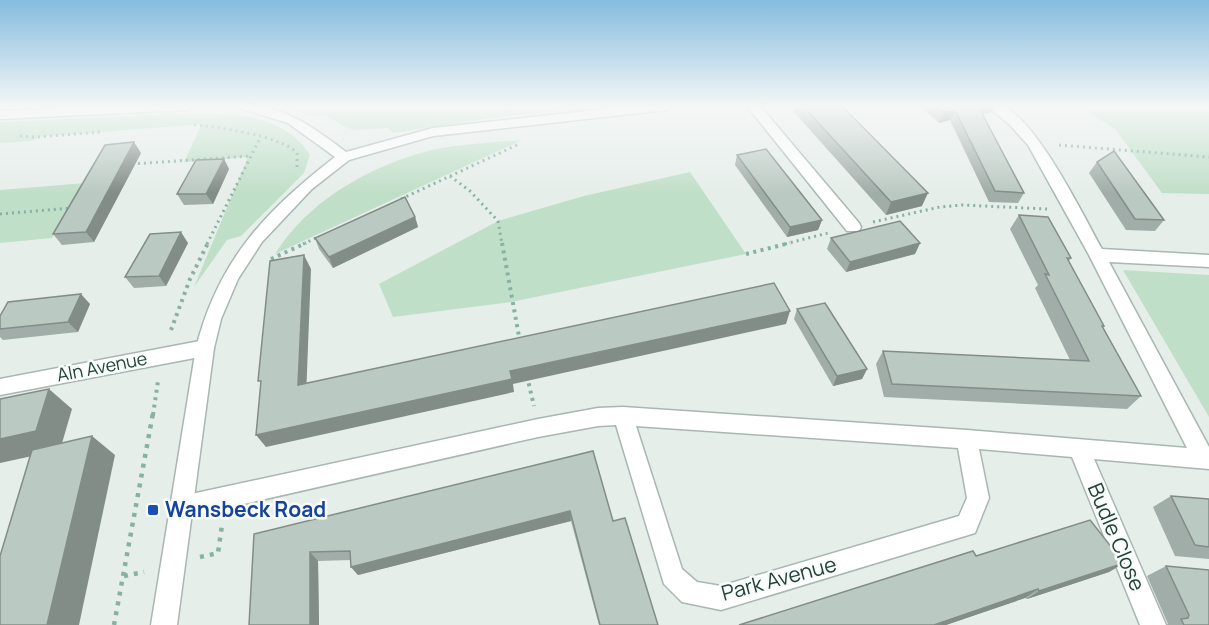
<svg xmlns="http://www.w3.org/2000/svg" width="1209" height="625" font-family="Manrope,sans-serif">
<style>
.green{fill:#c0dfc8}
.lines{fill:none;stroke-linecap:round;stroke-linejoin:round}
.minor-casing{stroke:#a8b7b1;stroke-width:3}
.tertiary-casing{stroke:#a8b7b1;stroke-width:3}
.path-far2{stroke:#87b1a3;stroke-width:3;stroke-dasharray:2 4;stroke-linecap:butt}
.path-far1{stroke:#87b1a3;stroke-width:4;stroke-dasharray:3 4.5;stroke-linecap:butt}
.path{stroke:#87b1a3;stroke-width:4.5;stroke-dasharray:4 6;stroke-linecap:butt}
.minor{fill:#fff;fill-rule:evenodd}
.tertiary{fill:#fff;fill-rule:evenodd}
.wall{fill:#a1ada8}
.shaded-wall{fill:#838d88}
.building{fill:#bbc9c3;stroke:#838d88;stroke-width:1.5}
.transit-dot{fill:#1a4fb4;stroke:#f7fbf9;stroke-width:2}
.labels{text-anchor:middle;stroke-width:5;stroke-linejoin:round;paint-order:stroke}
.street-label{font-size:18px;fill:#254139;stroke:#f7fbf9}
.near-transit-label{font-size:21px;font-weight:bold;fill:#164399;stroke:#f7fbf9;text-anchor:start}
.near-street-label{font-size:21px;fill:#254139;stroke:#f7fbf9}
</style>
<rect width="100%" height="100%" fill="#e6eeea"/>
<g class="green">
<polygon points="284,106 617,106 505,116 393,133 388,128 355,130 343,126 326,115 309,116"/>
<polygon points="1079,106 1201,106 1209,114 1209,194 1162,193 1115,129"/>
<path d="M194,113C235,113 286,116 310,155L304,173L241,236L227,240L194,287L248,157L184,162L202,124L38,137L32,141L0,143V122Z"/>
<path d="M522,140L275,254C307,203 363,170 420,153C452,144 488,143 522,140Z"/>
<polygon points="690,172 746,254 511,302 393,317 379,284 498,221 584,196"/>
<polygon points="85,183 52,238 0,243 0,190"/>
<polygon points="1123,270 1209,275 1209,417"/>
</g>
<g class="lines">
<defs>
<g id="minor">
<polygon points="747,106 760,106 859,223 861,227 859,231 847,231"/>
<path d="M987,106C991,106 997,105 1001,106C1035,116 1084,217 1102,249L1209,255V267L1109,262L1209,447V469L1094,459L1166,625H1140L1072,457L979,449L989,498L975,533L721,610L682,602L664,584L616,425L598,426L538,437L182,518L174,515L171,507L174,499L182,496L538,419L598,408L623,407L967,430L1187,448L1089,255L1028,145L1010,125ZM636,426L958,448L967,498L959,516L721,586L697,582L682,569Z"/>
<polygon points="205,340 212,343 214,348 212,353 205,356 0,395 0,379"/>
</g>
<g id="tertiary">
<polygon points="111,106 193,106 186,110 0,119 0,111"/>
<path d="M240,106C282,103 314,128 346,152L433,128L633,106H673L666,110L433,136L349,160L312,189L262,242L238,279L221,319L214,348L177,625H151L196,348C218,261 265,211 335,157L288,123L242,109Z"/>
</g>
</defs>
<use href="#minor" class="minor-casing"/>
<use href="#tertiary" class="tertiary-casing"/>
<g class="path-far2">
<path d="M194,125C214,126 288,137 297,154V168"/>
<polyline points="20,136 38,137 100,132"/>
<polyline points="1059,145 1209,157"/>
<polyline points="132,164 250,156"/>
<polyline points="450,176 470,191 498,221 502,244"/>
<polyline points="401,199 519,144"/>
<polyline points="0,214 71,208"/>
<polyline points="873,222 940,207 962,205 1047,209"/>
<polyline points="207,244 260,138"/>
<polyline points="303,244 318,237"/>
<polyline points="785,244 828,233"/>
</g>
<g class="path-far1">
<polyline points="502,243 520,342"/>
<polyline points="746,254 790,243"/>
<polyline points="271,259 306,243"/>
<polyline points="171,330 190,279 208,243"/>
<polyline points="527,376 534,406"/>
<polyline points="153,415 158,381"/>
</g>
<g class="path">
<polyline points="200,557 218,553 222,525"/>
<polyline points="124,576 144,572"/>
<polyline points="114,625 153,413"/>
</g>
<use href="#minor" class="minor"/>
<use href="#tertiary" class="tertiary"/>
</g>
<g class="wall">
<polygon points="795,106 842,106 922,206 886,215 794,112"/>
<polygon points="920,106 994,106 991,112 982,114 1024,193 1018,203 989,202 950,120 939,123"/>
<polygon points="141,153 94,242 62,245 53,234"/>
<polygon points="737,155 822,220 818,230 787,237 735,165"/>
<polygon points="224,159 229,169 213,204 184,205 177,194"/>
<polygon points="1097,162 1164,220 1155,231 1126,230 1089,173"/>
<polygon points="1019,215 1071,258 1069,261 1104,326 1103,327 1141,396 1127,409 884,397 876,364 883,351 1070,360 1035,288 1038,285 1010,229"/>
<polygon points="415,217 418,227 333,268 319,249 315,238"/>
<polygon points="831,238 920,243 915,254 846,272 827,249"/>
<polygon points="188,243 166,286 134,288 125,277"/>
<polygon points="90,304 78,332 3,340 0,337 0,316"/>
<polygon points="797,309 867,369 862,379 833,386 794,319"/>
<polygon points="593,451 613,521 658,625 599,625 571,521 358,575 351,567 351,560 318,561 319,625 249,625 254,534"/>
<polygon points="1171,496 1209,499 1209,559 1175,556 1153,507"/>
<polygon points="976,556 1124,563 1109,572 1027,599 1025,598 946,625 739,625"/>
<polygon points="1166,566 1209,625 1166,625 1168,624 1147,576"/>
</g>
<g class="shaded-wall">
<polygon points="978,106 994,106 991,112 973,116"/>
<polygon points="1011,106 1022,106 1009,108"/>
<polygon points="955,110 950,120 939,123 944,112"/>
<polygon points="134,142 141,153 94,242 86,232"/>
<polygon points="224,159 229,169 213,204 206,194"/>
<polygon points="928,193 922,206 886,215 891,202"/>
<polygon points="415,217 418,227 333,268 329,257"/>
<polygon points="822,220 818,230 787,237 790,227"/>
<polygon points="181,232 188,243 166,286 159,276"/>
<polygon points="920,243 915,254 846,272 850,262"/>
<polygon points="304,255 311,269 306,397 298,385"/>
<polygon points="81,294 90,304 78,332 68,322"/>
<polygon points="790,311 786,324 513,384 514,392 266,447 256,435 510,371"/>
<polygon points="867,369 862,379 833,386 837,376"/>
<polygon points="49,389 72,409 60,450 0,463 0,439"/>
<polygon points="92,436 115,455 79,625 47,625"/>
<polygon points="570,511 571,521 358,575 351,567"/>
<polygon points="310,552 318,561 319,625 310,625"/>
<polygon points="1124,563 1109,572 1027,599 1039,591"/>
<polygon points="1038,589 1025,598 946,625 934,625"/>
</g>
<g class="building">
<polygon points="803,106 842,106 928,193 891,202"/>
<polygon points="936,106 978,106 1024,193 995,191 955,110 944,112"/>
<polygon points="134,142 86,232 53,234 105,145"/>
<polygon points="766,149 822,220 790,227 737,155"/>
<polygon points="1114,151 1164,220 1135,219 1097,162"/>
<polygon points="224,159 206,194 177,194 196,160"/>
<polygon points="405,197 415,217 329,257 315,238"/>
<polygon points="1019,215 1048,217 1071,258 1067,258 1104,326 1102,326 1141,396 892,384 883,351 1089,361 1045,274 1049,275"/>
<polygon points="900,221 920,243 850,262 831,238"/>
<polygon points="181,232 159,276 125,277 150,234"/>
<polygon points="304,255 298,385 774,283 790,311 510,371 512,379 256,435 261,381 258,381 270,261"/>
<polygon points="81,294 68,322 0,329 0,316 8,302"/>
<polygon points="825,303 867,369 837,376 797,309"/>
<polygon points="49,389 36,431 0,439 0,399"/>
<polygon points="92,436 47,625 0,625 0,556 32,450"/>
<polygon points="593,451 613,521 625,518 658,625 600,625 570,511 351,567 350,551 310,552 310,625 249,625 254,534"/>
<polygon points="1171,496 1209,499 1209,547 1195,545"/>
<polygon points="1090,520 1124,563 1039,591 1038,589 934,625 739,625 973,551 976,556"/>
<polygon points="1166,566 1209,570 1209,625 1184,625 1181,619 1188,618 1189,615"/>
</g>
<linearGradient id="sky" x2="0" y2="1"><stop stop-color="#85bcdf"/><stop offset="0.55" stop-color="#f4f7f6"/><stop offset="1" stop-color="#f4f7f6" stop-opacity="0"/></linearGradient>
<rect width="1209" height="193" fill="url(#sky)"/>
<rect class="transit-dot" x="147" y="504" width="12" height="12" rx="3"/>
<g class="labels">
<g class="street-label">
<text transform="translate(102 367) rotate(-11)" y="6">Aln Avenue</text>
</g>
<g class="near-transit-label">
<text x="165" y="517">Wansbeck Road</text>
</g>
<g class="near-street-label">
<text transform="translate(1116 537) rotate(67)" y="7">Budle Close</text>
<text transform="translate(779 579) rotate(-15)" y="7">Park Avenue</text>
</g>
</g>
</svg>
